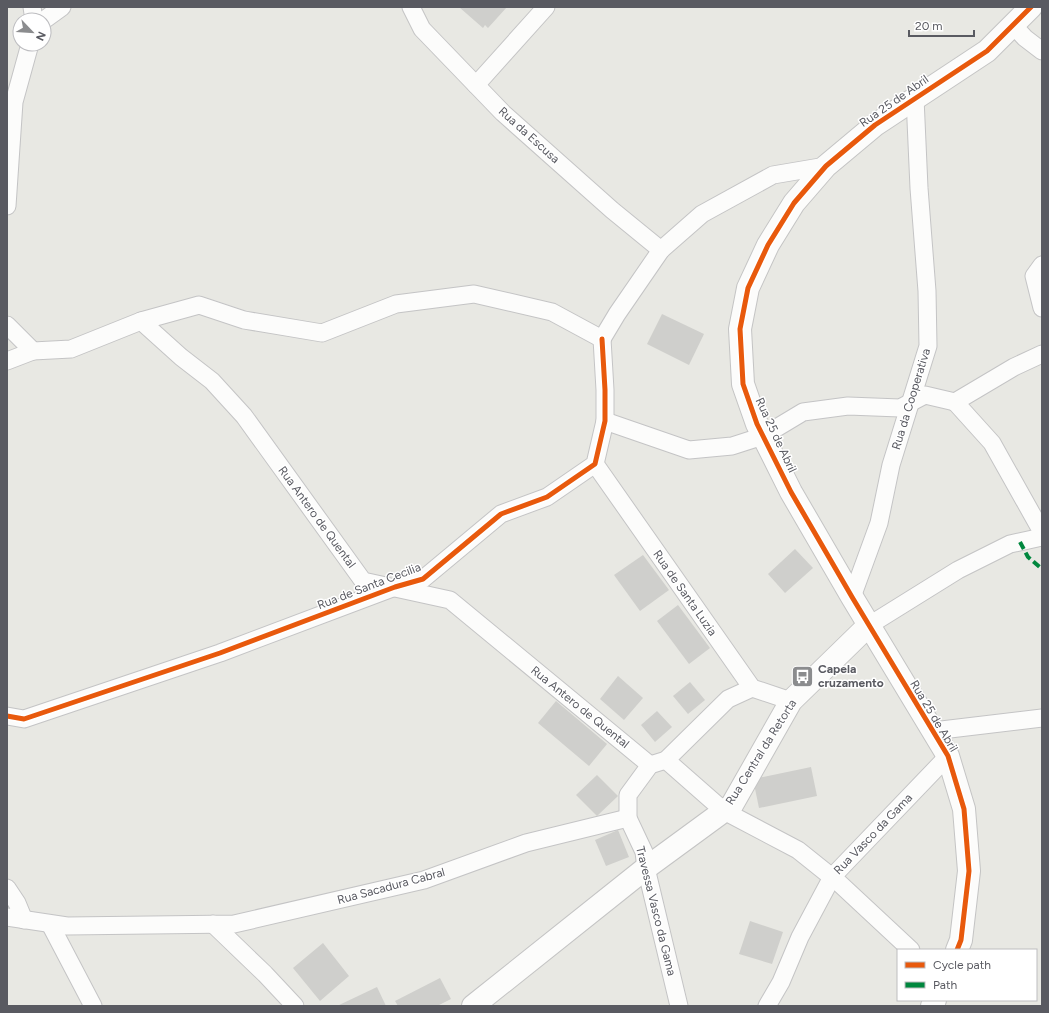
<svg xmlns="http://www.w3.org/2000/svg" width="1049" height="1013" font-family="Figtree,sans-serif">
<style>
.building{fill:#cfcfcc}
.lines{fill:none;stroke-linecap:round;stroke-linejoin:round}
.street-casing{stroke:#c4c4c5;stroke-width:19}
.secondary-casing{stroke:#c4c4c4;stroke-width:24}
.street{stroke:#fcfcfb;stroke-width:17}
.secondary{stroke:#fcfcfb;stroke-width:22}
.quiet{stroke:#00873e;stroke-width:4;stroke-dasharray:8 4;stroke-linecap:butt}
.cycleway-casing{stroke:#fff;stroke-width:8}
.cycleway{stroke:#e8590c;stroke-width:5}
.labels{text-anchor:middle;stroke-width:3;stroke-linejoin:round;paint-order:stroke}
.street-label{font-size:12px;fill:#595a61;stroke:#fff}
.poi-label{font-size:12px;font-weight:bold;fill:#595a61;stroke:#fff;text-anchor:start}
</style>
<rect width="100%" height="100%" fill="#e8e8e3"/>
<g class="building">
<polygon points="459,7 507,7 488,28 485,25 483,28"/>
<polygon points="662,314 704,334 689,365 647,344"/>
<polygon points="795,549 813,568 785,593 768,574"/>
<polygon points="643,555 669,590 640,611 614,575"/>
<polygon points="678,605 710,648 689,664 657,621"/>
<polygon points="618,676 643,698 624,720 600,699"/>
<polygon points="690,682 705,700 688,714 673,696"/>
<polygon points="556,701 607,744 589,766 538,723"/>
<polygon points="657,711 672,727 655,742 641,725"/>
<polygon points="811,767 817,796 759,808 753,779"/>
<polygon points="597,775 618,796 597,816 576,795"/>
<polygon points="618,830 629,857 606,866 595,840"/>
<polygon points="750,921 783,932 772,964 739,954"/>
<polygon points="323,943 349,976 320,1001 293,968"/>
<polygon points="440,978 451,999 437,1006 398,1006 395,1001"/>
<polygon points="377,987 386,1006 337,1006"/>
</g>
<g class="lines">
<defs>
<g id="street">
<polyline points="32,7 34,20"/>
<polyline points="411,7 422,29 503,113 612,210 661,250"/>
<polyline points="44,20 62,7"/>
<polyline points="1014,26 1025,38 1042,51"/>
<polyline points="476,85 546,7"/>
<polyline points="7,206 14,102 30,44"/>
<polyline points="1042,265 1034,276 1042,308"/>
<polyline points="141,321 181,357 212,381 244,416 363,581 450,600 650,765"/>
<polyline points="7,325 33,351 71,349 141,321 199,305 244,320 322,333 396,304 474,294 552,312 602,339"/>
<polyline points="602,339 617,314 661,250 702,214 773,175 826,166"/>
<polyline points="7,361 33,351"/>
<polyline points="955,402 992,443 1042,532"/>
<polyline points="605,421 689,450 732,446 763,436 803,412 848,406 900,408 925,395 955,402 1014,367 1042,354"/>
<polyline points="595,464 752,688 791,701"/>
<polyline points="852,597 879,523 891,465 928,346 927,291 919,188 915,98"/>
<polyline points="868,626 958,570 1010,544 1042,537"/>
<polyline points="7,716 24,719 220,653 395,587 423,579 501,514 547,497 595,464 605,421 605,390 602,339"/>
<polyline points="933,731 1042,718"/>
<polyline points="666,760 724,811 798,850 838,882 911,950"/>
<polyline points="7,888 17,903 24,920"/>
<polyline points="7,917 67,926 234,924 424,880 526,843 628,818"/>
<polyline points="50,924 93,1006"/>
<polyline points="213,924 265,974 295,1006"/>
<polyline points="679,1006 646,868 644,852 628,818 628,795 650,765 666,760 728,699 752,688"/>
<polyline points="767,1006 781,982 800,937 832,877 948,756"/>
</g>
<g id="secondary">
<polyline points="957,950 961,940 969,871 964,809 948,756 852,597 791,492 757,424 743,384 740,329 748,288 768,245 794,203 826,166 875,125 987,51 1031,7"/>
<polyline points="473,1006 646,868 732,805 791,701 868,626"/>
<polyline points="932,1006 935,1000"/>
</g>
</defs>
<use href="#street" class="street-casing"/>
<use href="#secondary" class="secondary-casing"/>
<use href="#street" class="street"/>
<use href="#secondary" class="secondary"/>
<polyline class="quiet" points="1020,542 1028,557 1042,569"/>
<defs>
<g id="cycleway">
<polyline points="7,716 24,719 220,653 395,587 423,579 501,514 547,497 595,464 605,421 605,390 602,339"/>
<polyline points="957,950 961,940 969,871 964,809 948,756 852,597 791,492 757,424 743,384 740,329 748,288 768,245 794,203 826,166 875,125 987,51 1031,7"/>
</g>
</defs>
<use href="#cycleway" class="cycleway-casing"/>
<use href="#cycleway" class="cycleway"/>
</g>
<defs>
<symbol id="bus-square" viewBox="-11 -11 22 22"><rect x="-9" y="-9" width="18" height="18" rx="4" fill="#8b8c8e" stroke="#fff"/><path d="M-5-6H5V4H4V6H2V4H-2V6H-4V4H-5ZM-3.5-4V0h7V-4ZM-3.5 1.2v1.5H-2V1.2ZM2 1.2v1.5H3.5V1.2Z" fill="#fff"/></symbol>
</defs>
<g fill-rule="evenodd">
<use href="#bus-square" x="790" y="664" width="25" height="25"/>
</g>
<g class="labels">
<g class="street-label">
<text transform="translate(894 101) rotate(-35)" y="4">Rua 25 de Abril</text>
<text transform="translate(529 135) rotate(42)" y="4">Rua da Escusa</text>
<text transform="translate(911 399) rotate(-73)" y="4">Rua da Cooperativa</text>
<text transform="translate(776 435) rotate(65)" y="4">Rua 25 de Abril</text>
<text transform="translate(317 517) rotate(54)" y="4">Rua Antero de Quental</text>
<text transform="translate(369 586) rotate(-21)" y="4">Rua de Santa Cecilia</text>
<text transform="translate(685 593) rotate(55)" y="4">Rua de Santa Luzia</text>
<text transform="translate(580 707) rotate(39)" y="4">Rua Antero de Quental</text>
<text transform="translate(934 716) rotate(59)" y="4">Rua 25 de Abril</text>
<text transform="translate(761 752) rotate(-58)" y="4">Rua Central da Retorta</text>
<text transform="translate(873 834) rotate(-46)" y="4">Rua Vasco da Gama</text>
<text transform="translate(391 886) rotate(-15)" y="4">Rua Sacadura Cabral</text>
<text transform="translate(656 911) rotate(76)" y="4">Travessa Vasco da Gama</text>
</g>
<g class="poi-label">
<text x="818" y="673">Capela<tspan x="818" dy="14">cruzamento</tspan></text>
</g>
</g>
<rect width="1049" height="1013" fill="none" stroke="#595a61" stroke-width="16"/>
<rect x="897" y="949" width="140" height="52" fill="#ffffff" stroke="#bdbdc0"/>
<rect x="905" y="962" width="20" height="6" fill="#e8590c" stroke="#bdbdc0"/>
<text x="933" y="969" font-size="12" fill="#595a61">Cycle path</text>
<rect x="905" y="982" width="20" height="6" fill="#00873e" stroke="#bdbdc0"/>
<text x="933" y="989" font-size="12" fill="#595a61">Path</text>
<g transform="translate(32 32) rotate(115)"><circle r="19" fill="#ffffff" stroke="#bdbdc0"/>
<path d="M0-3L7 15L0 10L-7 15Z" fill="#8b8c8e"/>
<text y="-6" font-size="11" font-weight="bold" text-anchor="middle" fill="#595a61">N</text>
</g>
<path d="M909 30v6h65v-6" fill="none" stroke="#595a61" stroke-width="2"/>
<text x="915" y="30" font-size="12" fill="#595a61" stroke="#ffffff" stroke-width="3" paint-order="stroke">20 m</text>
</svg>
